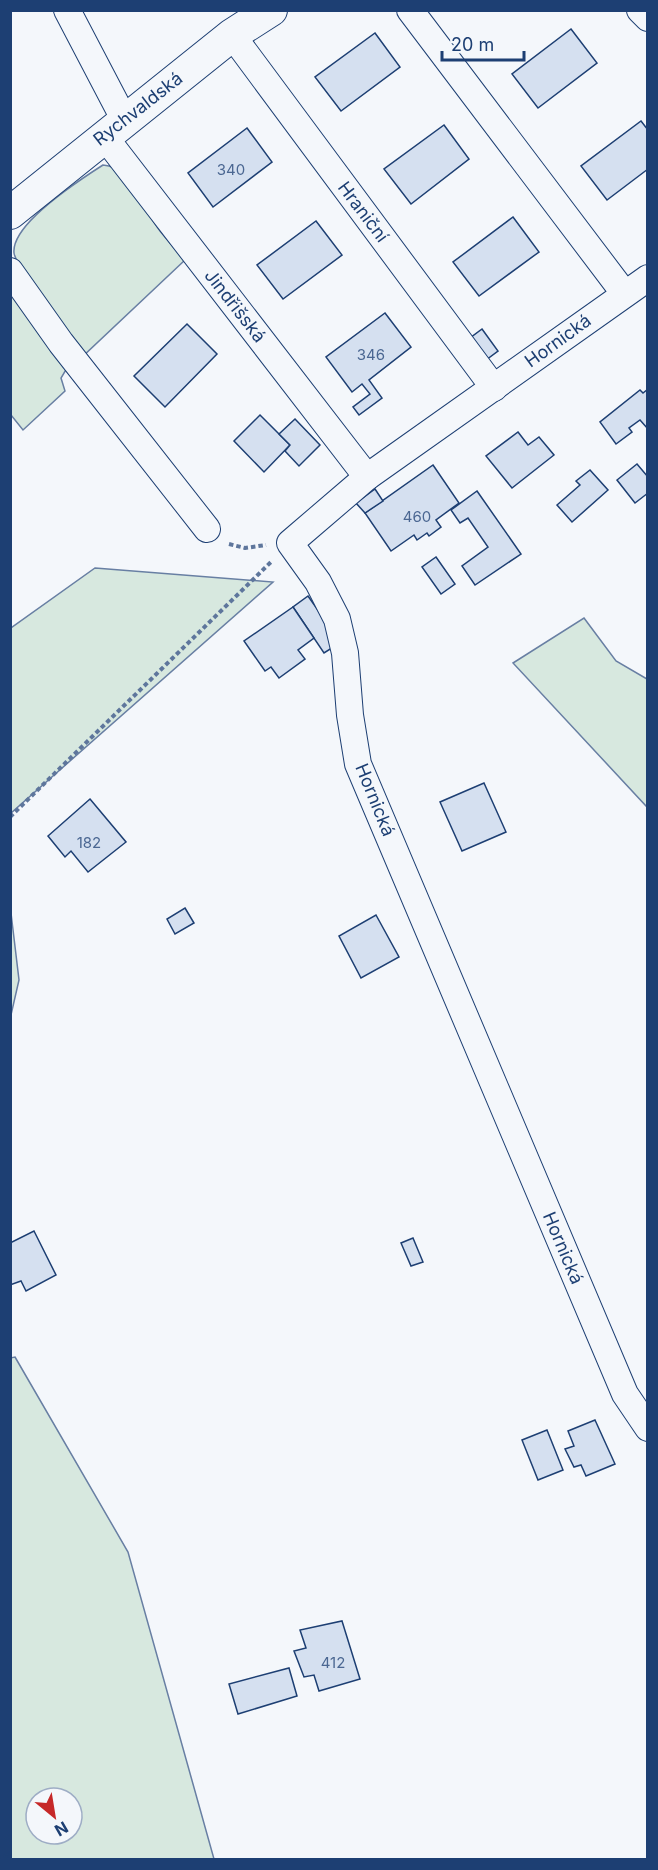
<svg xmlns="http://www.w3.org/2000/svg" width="658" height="1870" font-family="Inter,sans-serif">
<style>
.green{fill:#d7e8df;stroke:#687fa3;stroke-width:1.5;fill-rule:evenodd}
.building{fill:#d5e0f0;stroke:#1d3f73;stroke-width:1.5}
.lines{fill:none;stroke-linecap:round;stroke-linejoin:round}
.minor-casing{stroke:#1d3f73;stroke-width:28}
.tertiary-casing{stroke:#1d3f73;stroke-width:34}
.path{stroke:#5e769c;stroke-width:4;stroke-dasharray:4.5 3;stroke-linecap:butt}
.minor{stroke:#f4f7fb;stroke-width:26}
.tertiary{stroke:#f4f7fb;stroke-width:32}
.labels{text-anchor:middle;stroke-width:4.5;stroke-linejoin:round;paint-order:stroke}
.number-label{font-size:15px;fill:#4b6792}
.street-label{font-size:18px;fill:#1d3f73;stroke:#f4f7fb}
</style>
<rect width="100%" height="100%" fill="#f4f7fb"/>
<g class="green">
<path d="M103,165C129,165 145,213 160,231C168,241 177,251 185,260L82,357C70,339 16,268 14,253C11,224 81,179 103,165Z"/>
<polygon points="10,293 67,368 61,378 65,391 23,430 11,415"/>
<polygon points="95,568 273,582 11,813 11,628"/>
<polygon points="584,618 616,661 647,679 647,807 513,663"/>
<polygon points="11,913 19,980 11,1015 10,1015"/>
<path d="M15,1357L128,1552L214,1859H11L10,1358ZM36,1798H72V1834H36Z"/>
</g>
<g class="building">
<polygon points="571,29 597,63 538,108 512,74"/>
<polygon points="375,33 400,67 341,111 315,77"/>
<polygon points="641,121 648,130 648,169 607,200 581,166"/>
<polygon points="444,125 469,159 411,204 384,169"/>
<polygon points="247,128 272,162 213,207 188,173"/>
<polygon points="513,217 539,252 479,296 453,262"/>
<polygon points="316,221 342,255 283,299 257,265"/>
<polygon points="385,313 411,347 369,380 382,398 359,415 353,407 370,394 362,384 352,392 326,357"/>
<polygon points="187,324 217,354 165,407 134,376"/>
<polygon points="482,329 498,351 486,360 470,338"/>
<polygon points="648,389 648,429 640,420 629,428 632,432 616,444 600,422 640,390 643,393"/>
<polygon points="260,415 290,445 264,472 234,441"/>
<polygon points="295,419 320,445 299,466 285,451 290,445 279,434"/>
<polygon points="518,432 528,445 539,437 554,455 512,488 486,456"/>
<polygon points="637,464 648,477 648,493 635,503 617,480"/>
<polygon points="433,465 459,503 436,520 441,527 429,536 427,533 417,540 414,535 391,551 365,513"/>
<polygon points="590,470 608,490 572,522 557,505 580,485 576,481"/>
<polygon points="375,489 383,501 365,513 356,503"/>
<polygon points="477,491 521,554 475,585 462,566 488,547 468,518 460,523 451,510"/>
<polygon points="436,557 455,584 441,594 422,567"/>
<polygon points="308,596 334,633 335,646 324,653 293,607"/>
<polygon points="293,607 314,638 298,650 305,659 279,678 271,667 265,671 244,641"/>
<polygon points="484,783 506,832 462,851 440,802"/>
<polygon points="90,799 126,842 88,872 71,851 65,857 48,836"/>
<polygon points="185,908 194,923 175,934 167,919"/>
<polygon points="376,915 399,957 361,978 339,936"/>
<polygon points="34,1231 56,1275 26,1291 21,1281 10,1285 10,1243"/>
<polygon points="413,1238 423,1262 411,1266 401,1243"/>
<polygon points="595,1420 615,1464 586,1476 581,1465 574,1467 565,1449 574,1446 568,1431"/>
<polygon points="547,1430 563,1470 538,1480 522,1440"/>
<polygon points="342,1621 360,1679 319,1691 314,1675 304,1677 294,1651 306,1648 300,1630"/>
<polygon points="289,1668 297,1696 238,1714 229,1684"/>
</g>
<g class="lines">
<defs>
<g id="minor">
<polyline points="67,10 124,119"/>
<polyline points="410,10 624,293"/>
<polyline points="640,10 648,18"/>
<polyline points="232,35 494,388"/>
<polyline points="104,136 367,477"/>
<polyline points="10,271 61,343 207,529"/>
<polyline points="648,278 367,477 290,543 318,582 337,619 345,653 350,715 358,764 625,1394 648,1428"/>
</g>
<polyline id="tertiary" points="10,213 232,35 271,10"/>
</defs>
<use href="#minor" class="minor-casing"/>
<use href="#tertiary" class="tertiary-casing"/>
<g class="path">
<polyline points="229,544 245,548 266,545"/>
<polyline points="10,817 271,562"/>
</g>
<use href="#minor" class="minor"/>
<use href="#tertiary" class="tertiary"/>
</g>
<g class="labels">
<g class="number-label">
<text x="231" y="175">340</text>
<text x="371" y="360">346</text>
<text x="417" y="522">460</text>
<text x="89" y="848">182</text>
<text x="333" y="1668">412</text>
</g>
<g class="street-label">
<text transform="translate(138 109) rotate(-38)" y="6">Rychvaldská</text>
<text transform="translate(363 212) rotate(53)" y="6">Hraniční</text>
<text transform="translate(235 306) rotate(52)" y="6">Jindřišská</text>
<text transform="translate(558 341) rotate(-36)" y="6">Hornická</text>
<text transform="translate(375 800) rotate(68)" y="6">Hornická</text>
<text transform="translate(563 1248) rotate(67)" y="6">Hornická</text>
</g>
</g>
<rect width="658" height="1870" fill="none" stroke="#1d3f73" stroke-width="24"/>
<g transform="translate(54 1816) rotate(150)"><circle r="28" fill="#f4f7fb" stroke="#9eadc5" stroke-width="1.5"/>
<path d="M0-4.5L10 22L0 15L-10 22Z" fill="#c62828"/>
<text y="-9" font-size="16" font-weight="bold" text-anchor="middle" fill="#1d3f73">N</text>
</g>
<path d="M442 51v9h82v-9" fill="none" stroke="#1d3f73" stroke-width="3"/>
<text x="451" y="51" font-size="18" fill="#1d3f73" stroke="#f4f7fb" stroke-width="4.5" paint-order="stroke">20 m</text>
</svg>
